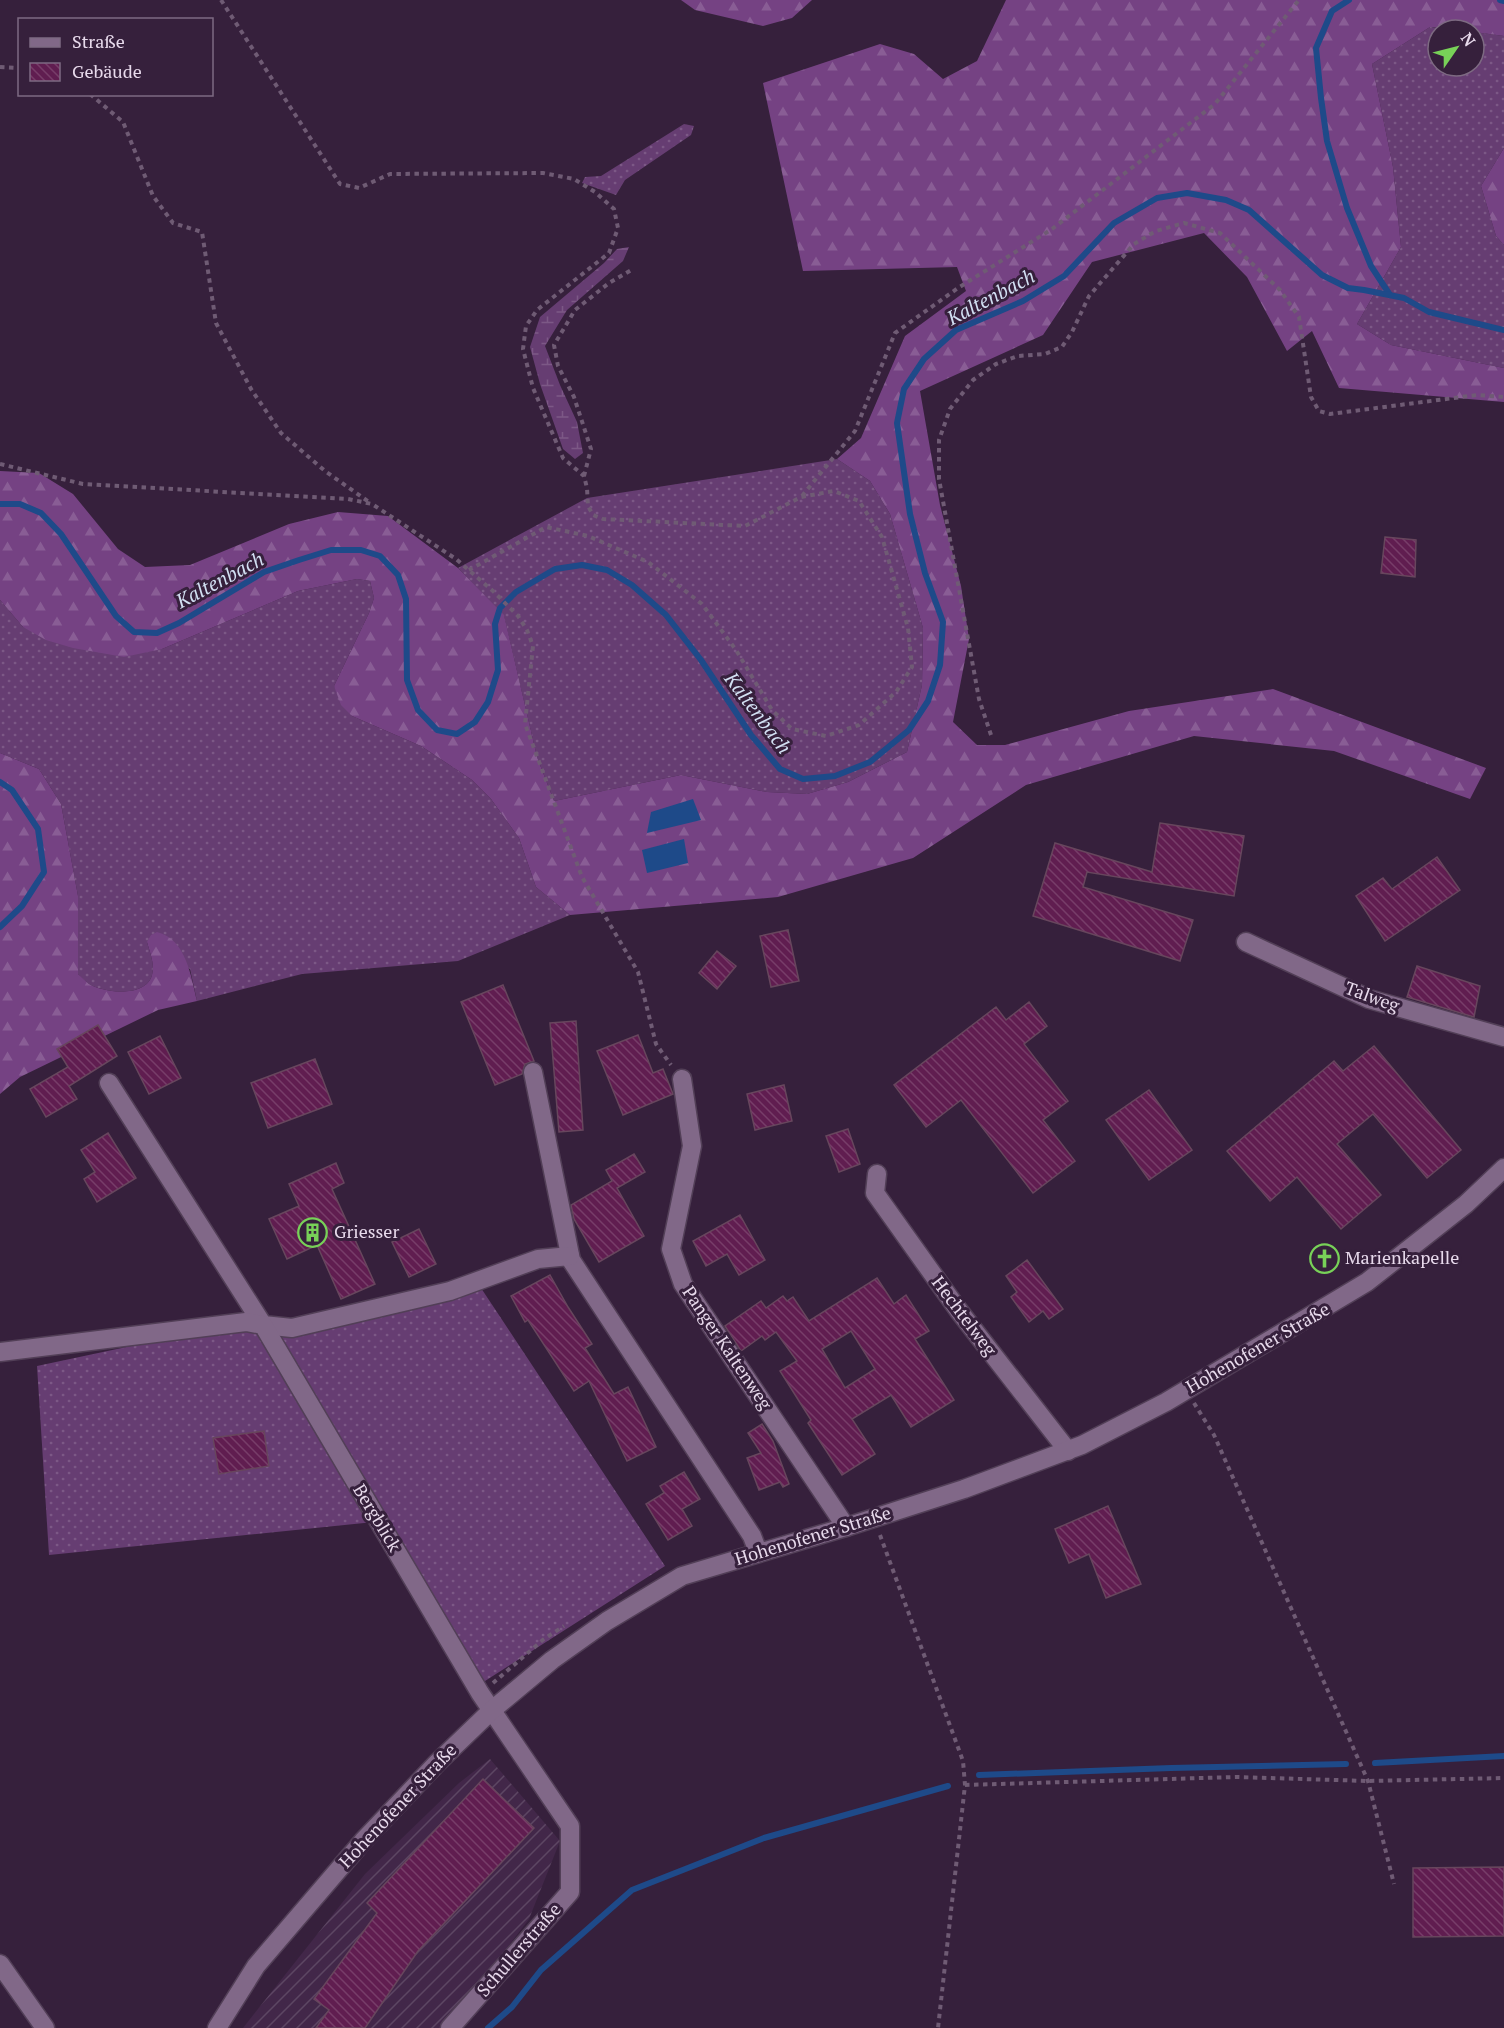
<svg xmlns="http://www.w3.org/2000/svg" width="1504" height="2028" font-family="'PT Serif',serif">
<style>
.industrial{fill:url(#industrial-furrows)}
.grass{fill:url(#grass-dots)}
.forest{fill:url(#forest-firs)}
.wetland{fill:url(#wetland-marsh)}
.water{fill:#1e4a89}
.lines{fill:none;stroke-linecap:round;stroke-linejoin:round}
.stream{stroke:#1e4a89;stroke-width:6}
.building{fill:url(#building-back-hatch);stroke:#67465d;stroke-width:1.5;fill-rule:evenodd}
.street-casing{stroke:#523f57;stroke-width:21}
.secondary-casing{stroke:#523f57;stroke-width:21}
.path{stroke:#6f5b74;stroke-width:4;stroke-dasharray:4.5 4.5;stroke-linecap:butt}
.street{stroke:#816888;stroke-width:18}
.secondary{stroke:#816888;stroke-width:18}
.labels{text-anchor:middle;stroke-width:6;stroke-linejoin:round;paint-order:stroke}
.street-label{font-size:18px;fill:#e8daec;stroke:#36203c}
.poi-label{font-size:18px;fill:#e8daec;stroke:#36203c;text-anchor:start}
.water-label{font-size:20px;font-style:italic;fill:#d2dff2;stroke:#36203c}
</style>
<defs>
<pattern id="industrial-furrows" width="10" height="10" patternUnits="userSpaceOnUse" patternTransform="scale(1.5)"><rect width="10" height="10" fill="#422749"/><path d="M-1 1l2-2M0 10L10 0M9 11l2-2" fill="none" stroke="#5d4663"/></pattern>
<pattern id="grass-dots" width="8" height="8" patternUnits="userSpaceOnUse" patternTransform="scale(1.5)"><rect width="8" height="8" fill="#663d72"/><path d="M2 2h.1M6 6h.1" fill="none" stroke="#7c5886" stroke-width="1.8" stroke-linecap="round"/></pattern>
<pattern id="forest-firs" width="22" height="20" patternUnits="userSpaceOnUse" patternTransform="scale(1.5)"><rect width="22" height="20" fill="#754283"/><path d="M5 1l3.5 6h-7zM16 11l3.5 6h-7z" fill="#895d95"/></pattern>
<pattern id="wetland-marsh" width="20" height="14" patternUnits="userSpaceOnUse" patternTransform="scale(1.5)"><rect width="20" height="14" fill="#663d72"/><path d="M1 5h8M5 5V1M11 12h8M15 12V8" fill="none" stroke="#7c5886"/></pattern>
<pattern id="building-back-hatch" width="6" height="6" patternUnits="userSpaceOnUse" patternTransform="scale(1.5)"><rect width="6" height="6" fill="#601d50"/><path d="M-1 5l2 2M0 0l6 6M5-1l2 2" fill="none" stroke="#773d69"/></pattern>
</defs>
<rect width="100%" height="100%" fill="#36203c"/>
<polygon class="industrial" points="490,1759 560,1841 529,1919 446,2028 243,2028 365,1874 459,1783"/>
<g class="grass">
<polygon points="1430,27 1456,30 1438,30 1438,66 1474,66 1474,32 1504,36 1504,148 1481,186 1496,236 1504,245 1504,368 1391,345 1357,324 1401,247 1393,167 1372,64"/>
<polygon points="684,124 694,126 691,135 625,180 616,195 582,183 585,177 601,176"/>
<polygon points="837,459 870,481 890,514 923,628 922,685 907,752 848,782 807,794 767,792 681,775 554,801 537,757 504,616 458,568 587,498"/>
<path d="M357,579L370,581L374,598L369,613L334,686L352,716L421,746L472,780L491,799L519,838L536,887L570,915L458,961L302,974L197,1001L190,969L147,942C150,953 155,964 152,975C146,998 104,993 89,984C85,981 81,977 78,974V896L61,804L39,769L0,753V600L23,627L162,649L298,591Z"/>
<polygon points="477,1282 665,1566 471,1690 374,1522 49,1555 37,1366 244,1322 292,1328"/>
</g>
<g class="forest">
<polygon points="681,0 812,0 792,18 763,26 695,10"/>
<polygon points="1006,0 1504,0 1504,36 1474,32 1474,30 1430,27 1372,64 1393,167 1401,247 1357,324 1391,345 1504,368 1504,402 1339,388 1312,331 1287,351 1247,277 1204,233 1092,262 1043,335 920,391 940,505 961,586 969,639 953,722 977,745 1005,745 1129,711 1273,689 1486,768 1470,799 1334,751 1194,736 1026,785 913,858 778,897 570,915 536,887 519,838 491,799 472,780 421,746 352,716 341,705 334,686 369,613 374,598 370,581 357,579 298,591 162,649 124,657 73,648 46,640 23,627 0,600 0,471 39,473 73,494 118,549 145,567 190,565 289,524 338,512 388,516 458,568 504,615 537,757 554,801 681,775 767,792 807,794 848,782 907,752 922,685 923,628 890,514 870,481 837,459 861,438 905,336 966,291 957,267 803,271 763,83 880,44 914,54 943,79 977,61"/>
<polygon points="1504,148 1504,245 1496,236 1481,186"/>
<path d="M0,753L39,769L61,804L78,896V974C82,977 85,981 89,984C104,993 146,998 152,975C155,964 150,953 147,942L151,935L157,932C186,939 191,976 197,1001L158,1010L20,1077L0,1094Z"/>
</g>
<polygon class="wetland" points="629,247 623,261 567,310 545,346 560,385 577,422 583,453 575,459 563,449 540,384 530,347 540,317 604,263 617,249"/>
<g class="water">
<polygon points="693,799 701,820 647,833 651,812"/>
<polygon points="684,839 688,863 647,873 642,850"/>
</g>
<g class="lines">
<g class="stream">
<polyline points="1349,0 1332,11 1316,48 1321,98 1327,141 1347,208 1371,266 1390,295"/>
<polyline points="1500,0 1504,1"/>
<polyline points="0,504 20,504 41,513 61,534 116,616 134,632 157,633 179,623 264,572 299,560 331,550 361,550 380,556 398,575 406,599 407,680 418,710 437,730 457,734 475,722 488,702 498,670 495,624 500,608 516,592 555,569 582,565 607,570 632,585 666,615 701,660 751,735 780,769 803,779 835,776 870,762 909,730 928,701 940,665 943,622 925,573 910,514 897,423 904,389 924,359 956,330 1023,301 1064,276 1114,223 1157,198 1187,193 1226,200 1249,210 1322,275 1348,288 1364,290 1404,298 1429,312 1504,330"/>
<polyline points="0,782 12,790 38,829 44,872 22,906 0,927"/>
<polyline points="1375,1763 1504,1756"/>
<polyline points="979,1775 1171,1768 1346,1764"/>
<polyline points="488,2028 512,2007 541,1970 632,1890 764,1838 948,1786"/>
</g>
</g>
<g class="building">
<polygon points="1385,537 1416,540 1415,577 1381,573"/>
<polygon points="1160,823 1244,836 1234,896 1087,872 1083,887 1193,920 1180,961 1033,916 1055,843 1152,872"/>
<polygon points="1437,857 1460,890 1385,941 1356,896 1383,878 1392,889"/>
<polygon points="788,930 799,981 771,987 760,936"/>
<polygon points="717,951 736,966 717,989 699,973"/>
<polygon points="1417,966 1480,986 1474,1017 1407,997"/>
<polygon points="503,985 534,1061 525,1064 522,1074 495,1085 461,1002"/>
<polygon points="1029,1002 1047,1026 1024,1044 1068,1101 1043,1120 1075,1161 1033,1193 961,1100 926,1127 894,1085 996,1007 1006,1020"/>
<polygon points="576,1021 583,1130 559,1132 550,1023"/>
<polygon points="98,1025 117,1056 69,1086 77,1099 46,1117 30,1089 68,1067 57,1049"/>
<polygon points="638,1035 653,1073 663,1069 673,1094 623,1115 597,1051"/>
<polygon points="160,1036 181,1078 149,1094 128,1052"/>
<polygon points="1374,1046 1461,1150 1427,1178 1373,1114 1337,1144 1381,1195 1341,1229 1297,1177 1270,1201 1227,1151 1334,1061 1343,1071"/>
<polygon points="315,1059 332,1104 268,1128 251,1083"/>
<polygon points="784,1085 792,1121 755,1130 747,1094"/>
<polygon points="1149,1090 1192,1150 1149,1180 1106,1120"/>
<polygon points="848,1129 860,1164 839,1172 826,1136"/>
<polygon points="108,1133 136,1178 97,1202 84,1179 95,1172 81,1150"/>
<polygon points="634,1154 645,1172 617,1188 644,1236 599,1262 574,1219 571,1205 612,1181 606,1170"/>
<polygon points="336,1163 344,1183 332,1189 375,1284 341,1299 317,1245 287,1259 269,1219 299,1206 289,1184"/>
<polygon points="740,1215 765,1260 739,1275 727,1254 706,1266 693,1241"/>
<polygon points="419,1229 436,1264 409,1277 392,1242"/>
<polygon points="1027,1260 1063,1309 1049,1319 1043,1311 1029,1322 1011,1297 1017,1292 1006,1276"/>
<polygon points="550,1275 568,1307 592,1344 585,1348 614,1394 628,1387 656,1447 627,1461 589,1381 574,1391 528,1320 525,1322 511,1296"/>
<path d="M877,1278L894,1304L906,1295L929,1331L915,1339L954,1400L911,1427L891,1395L852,1419L875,1454L842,1475L808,1423L811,1420L780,1371L797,1361L776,1332L765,1340L762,1336L741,1351L725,1326L761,1301L766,1308L783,1296L787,1301L793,1297L809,1321ZM851,1331L875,1369L845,1388L822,1349Z"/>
<polygon points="762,1424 773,1441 789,1484 783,1487 780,1482 759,1490 747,1458 761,1453 748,1433"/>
<polygon points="264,1431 269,1466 219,1474 213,1438"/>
<polygon points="684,1472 700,1499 682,1509 692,1526 668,1540 646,1504 664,1493 660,1486"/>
<polygon points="1108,1506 1141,1584 1106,1598 1089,1554 1069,1563 1055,1529"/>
<polygon points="483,1779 534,1828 418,1951 365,2028 316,2028 329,2010 314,1999 377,1913 367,1903"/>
<polygon points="1504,1867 1504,1936 1413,1937 1413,1868"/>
</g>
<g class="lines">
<defs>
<g id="street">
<polyline points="1246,942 1369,999 1504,1037"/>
<polyline points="533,1072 571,1260 752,1536 758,1552"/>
<polyline points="682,1079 692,1146 671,1249 683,1284 846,1527"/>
<polyline points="109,1083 263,1325 292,1328 450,1291 538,1259 570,1256"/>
<polyline points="877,1174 875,1193 959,1311 1068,1451"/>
<polyline points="0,1352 246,1322 263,1325 480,1693 570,1826 570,1892 450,2028"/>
<polyline points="0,1964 45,2028"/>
</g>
<polyline id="secondary" points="217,2028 256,1966 363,1841 437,1763 492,1710 552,1660 607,1621 682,1576 846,1527 964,1489 1082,1445 1166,1402 1367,1282 1466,1204 1504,1168"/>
</defs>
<use href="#street" class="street-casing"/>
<use href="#secondary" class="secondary-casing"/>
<g class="path">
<polyline points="221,0 340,184 359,188 390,174 543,173 574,179 595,192 614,209 618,228 609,253 537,310 526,326 523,349 533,388 563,458 584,476 587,488 588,506 593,515 603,519 745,526 801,497 834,491 859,501 882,537 908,628 912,667 896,692 859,725 826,736 792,729 772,710 736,650 702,604 648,562 588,536 546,527 469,570"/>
<polyline points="0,67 20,68"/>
<polyline points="90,94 123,122 153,196 173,223 202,232 216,323 251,389 281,433 325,471 369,502"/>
<polyline points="0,464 83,484 348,499 372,504 456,559 494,592 518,616 527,630 533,646 525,724 582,877 638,972 656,1044 671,1065"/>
<polyline points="584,476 591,449 574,397 558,366 554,345 575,310 609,283 633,269"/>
<polyline points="802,496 855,431 895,333 958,288 1052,229 1215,104 1299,0"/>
<polyline points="991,735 979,699 939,479 939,440 950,409 973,380 996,364 1018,356 1045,354 1062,347 1072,332 1089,296 1134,244 1156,231 1184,223 1220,233 1280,290 1299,317 1311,397 1319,411 1330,414 1477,395 1504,397"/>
<polyline points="1194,1403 1214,1435 1368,1781 1394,1884"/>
<polyline points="880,1535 963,1761 965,1785 938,2028"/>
<polyline points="493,1683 544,1639 564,1626"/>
<polyline points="965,1785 1236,1777 1368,1781 1504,1778"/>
</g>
<use href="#street" class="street"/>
<use href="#secondary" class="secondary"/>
</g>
<defs>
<symbol id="building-ring" viewBox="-11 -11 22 22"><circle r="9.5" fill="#36203c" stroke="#78d158" stroke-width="1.5"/><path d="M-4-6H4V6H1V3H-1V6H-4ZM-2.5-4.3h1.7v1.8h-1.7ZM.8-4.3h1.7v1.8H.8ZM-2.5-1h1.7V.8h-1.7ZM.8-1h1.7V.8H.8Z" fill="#78d158"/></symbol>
<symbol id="church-ring" viewBox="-11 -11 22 22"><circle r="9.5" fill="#36203c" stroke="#78d158" stroke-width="1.5"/><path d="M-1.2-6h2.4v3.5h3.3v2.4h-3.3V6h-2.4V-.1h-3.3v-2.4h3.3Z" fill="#78d158"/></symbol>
</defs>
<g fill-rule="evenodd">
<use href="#building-ring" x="296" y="1216" width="33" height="33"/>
<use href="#church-ring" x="1308" y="1242" width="33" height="33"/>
</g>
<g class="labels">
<g class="street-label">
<text transform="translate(1372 997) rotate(20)" y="6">Talweg</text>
<text transform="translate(964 1316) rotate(53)" y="6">Hechtelweg</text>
<text transform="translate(727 1348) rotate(56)" y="6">Panger Kaltenweg</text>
<text transform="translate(1258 1348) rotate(-30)" y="6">Hohenofener Straße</text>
<text transform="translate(377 1518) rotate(59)" y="6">Bergblick</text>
<text transform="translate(813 1536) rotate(-17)" y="6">Hohenofener Straße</text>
<text transform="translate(398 1806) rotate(-47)" y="6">Hohenofener Straße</text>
<text transform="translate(519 1950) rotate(-49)" y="6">Schullerstraße</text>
</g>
<g class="poi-label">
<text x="334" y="1238">Griesser</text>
<text x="1345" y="1264">Marienkapelle</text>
</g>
<g class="water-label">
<text transform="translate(991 297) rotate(-28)" y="7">Kaltenbach</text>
<text transform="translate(220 580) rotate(-28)" y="7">Kaltenbach</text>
<text transform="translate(758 713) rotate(53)" y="7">Kaltenbach</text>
</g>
</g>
<rect x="18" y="18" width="195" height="78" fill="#36203c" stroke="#7d6a82" stroke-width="1.5"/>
<rect x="30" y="38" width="30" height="9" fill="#816888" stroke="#7d6a82" stroke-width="1.5"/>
<text x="72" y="48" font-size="18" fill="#e8daec">Straße</text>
<rect x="30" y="63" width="30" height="18" fill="url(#building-back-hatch)" stroke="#7d6a82" stroke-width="1.5"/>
<text x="72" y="78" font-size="18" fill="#e8daec">Gebäude</text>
<g transform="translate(1456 48) rotate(55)"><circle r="28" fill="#36203c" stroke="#7d6a82" stroke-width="1.5"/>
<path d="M0-4.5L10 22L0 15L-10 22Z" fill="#78d158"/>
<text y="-9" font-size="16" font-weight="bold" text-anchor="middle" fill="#e8daec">N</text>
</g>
</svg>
